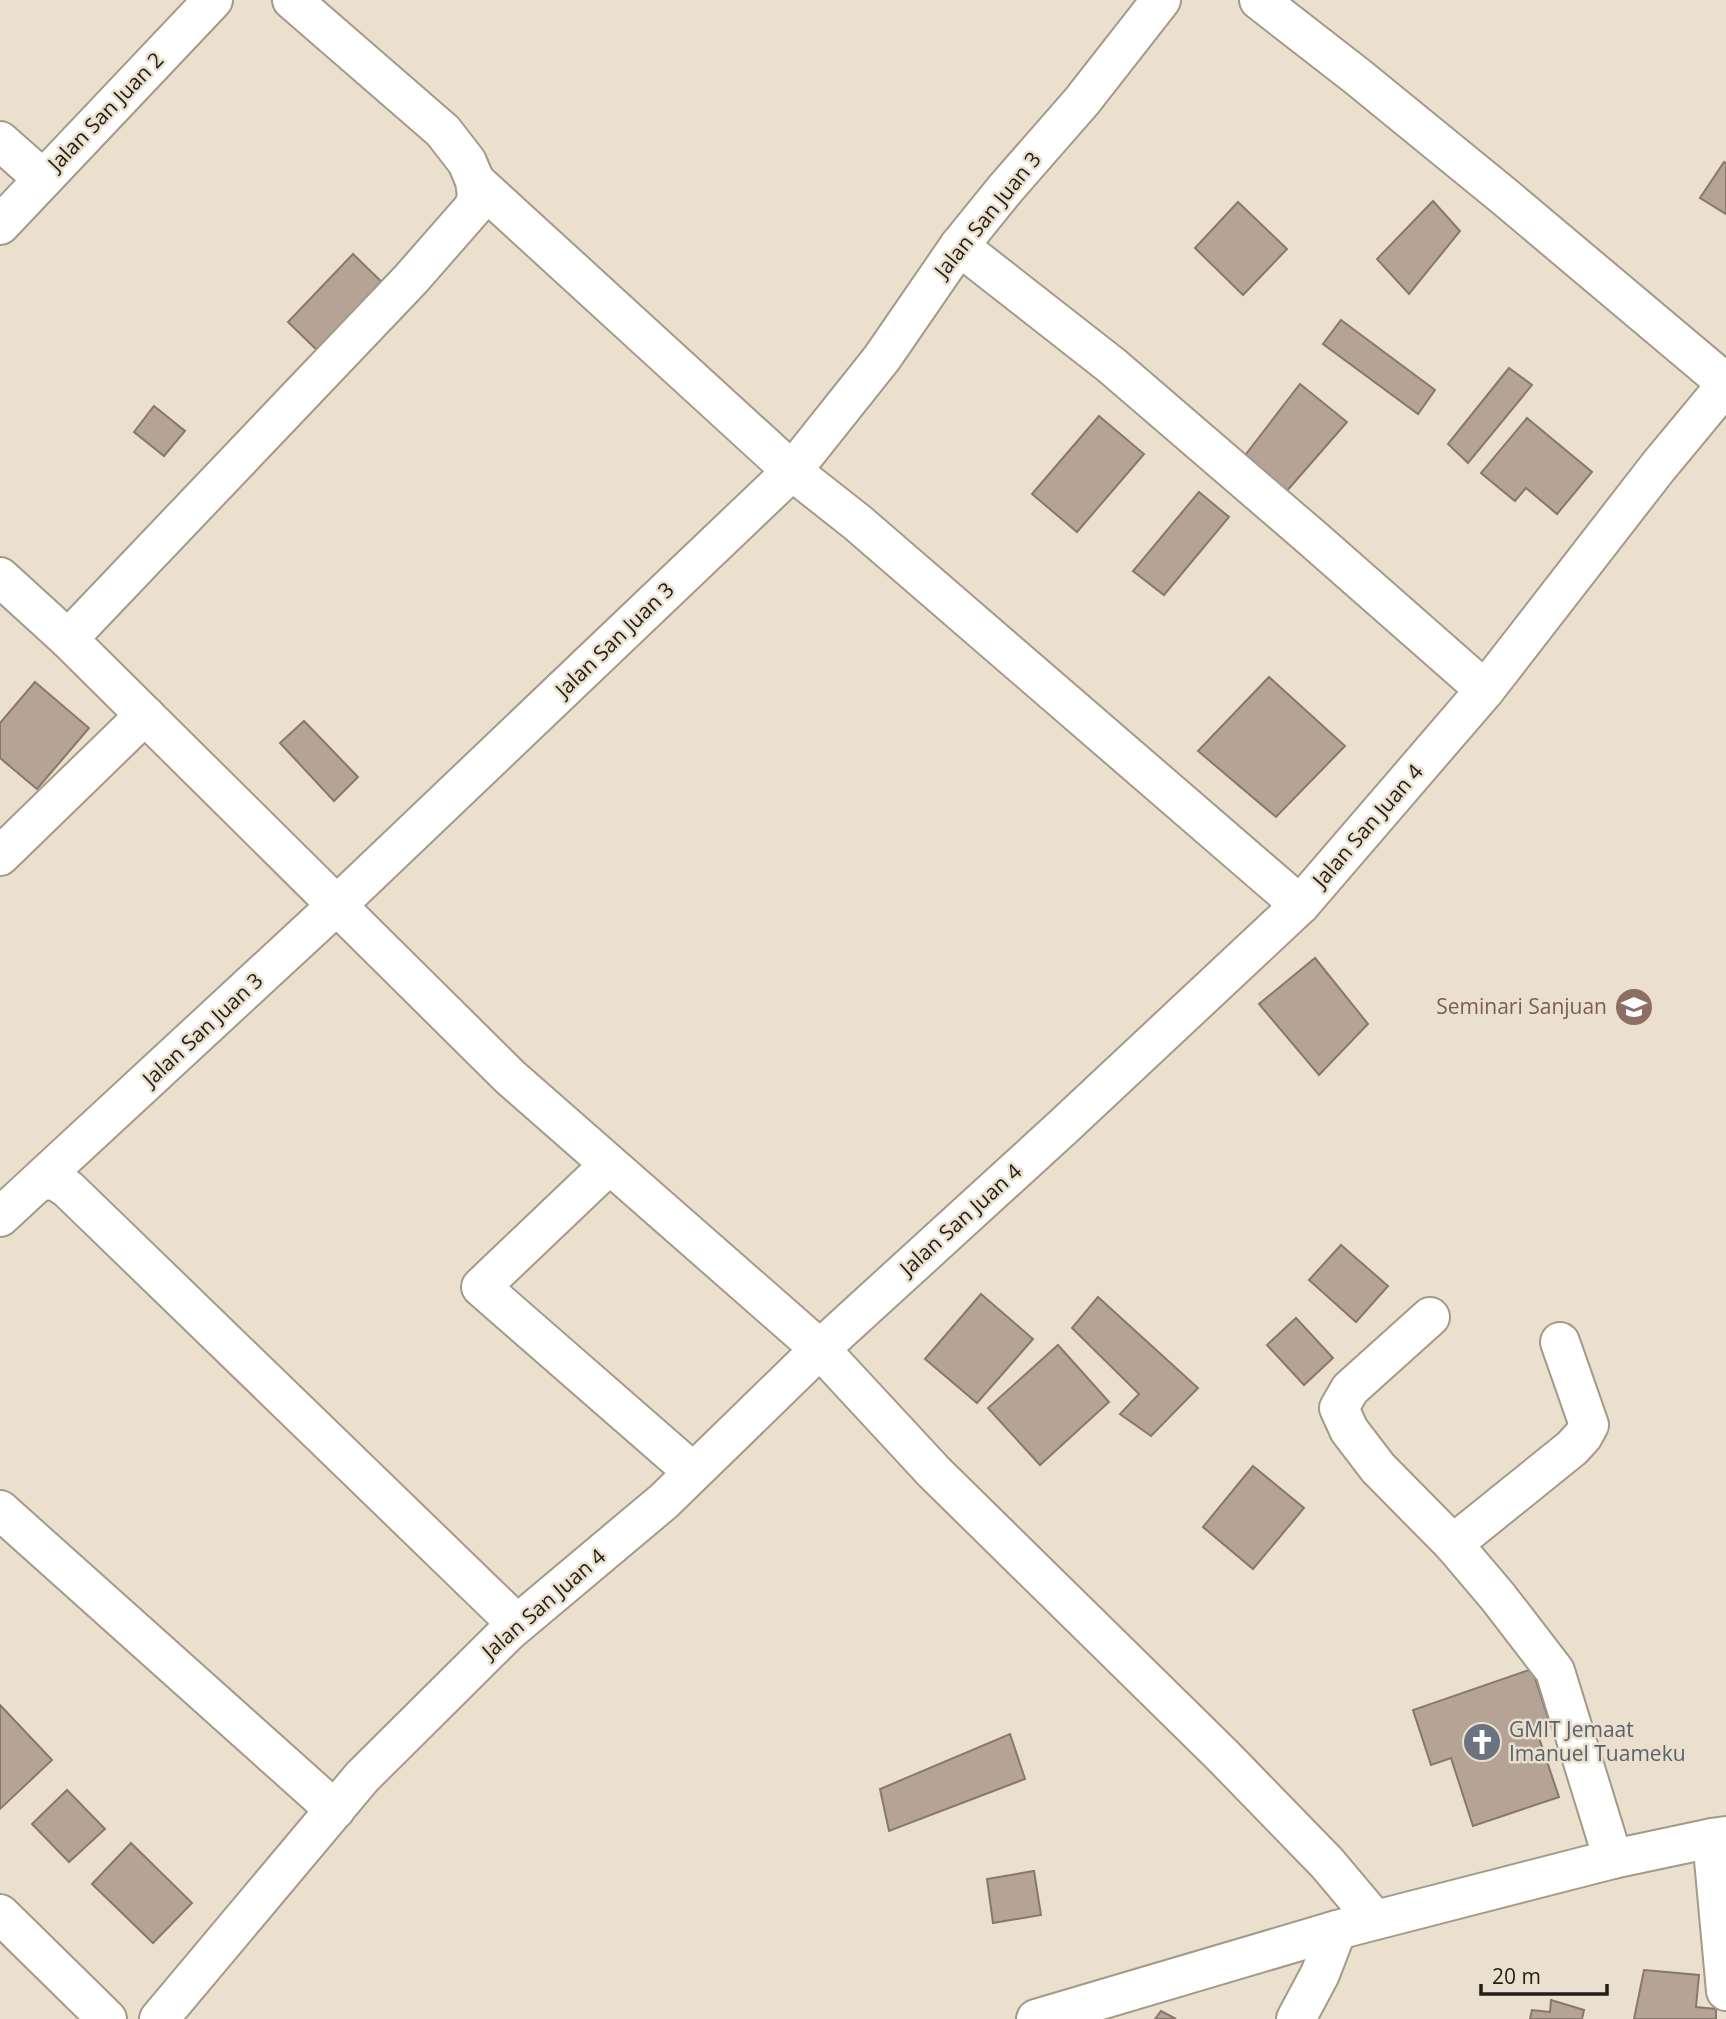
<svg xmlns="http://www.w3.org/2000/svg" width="1726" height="2019" font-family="'Open Sans',sans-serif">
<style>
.building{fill:#b5a496;stroke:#88786b;stroke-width:2}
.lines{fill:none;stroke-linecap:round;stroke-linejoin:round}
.minor-casing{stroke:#a39a88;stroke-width:42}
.minor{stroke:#fff;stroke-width:38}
.labels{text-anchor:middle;stroke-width:5;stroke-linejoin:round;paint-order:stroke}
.street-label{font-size:21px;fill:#221e17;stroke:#eae0cd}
.education-label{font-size:21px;fill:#785e54;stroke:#eae0cd;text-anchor:end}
.worship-label{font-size:21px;fill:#5b616d;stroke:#eae0cd;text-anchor:start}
</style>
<rect width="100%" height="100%" fill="#eae0cd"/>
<g class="building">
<polygon points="1724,162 1726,163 1726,214 1700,198"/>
<polygon points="1433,201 1460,231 1409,294 1377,259"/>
<polygon points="1238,202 1287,249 1243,295 1195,248"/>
<polygon points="353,254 388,288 323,356 288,322"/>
<polygon points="1341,320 1435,390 1418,414 1323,344"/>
<polygon points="1509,368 1532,385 1468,463 1448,444"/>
<polygon points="1300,384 1347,422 1285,493 1243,458"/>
<polygon points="154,406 185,431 164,456 134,432"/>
<polygon points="1099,416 1144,454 1077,532 1032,494"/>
<polygon points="1527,418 1592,472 1557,514 1526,488 1515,501 1481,473"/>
<polygon points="1199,492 1229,517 1164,595 1133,571"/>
<polygon points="1269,677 1345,746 1276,817 1198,751"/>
<polygon points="35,682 89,728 37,789 0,758 0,723"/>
<polygon points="304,721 358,777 334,801 280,743"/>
<polygon points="1315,958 1368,1024 1319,1075 1259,1004"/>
<polygon points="1341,1245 1388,1286 1356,1322 1309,1280"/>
<polygon points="981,1294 1033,1339 977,1403 925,1359"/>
<polygon points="1098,1297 1198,1388 1151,1436 1120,1414 1139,1394 1072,1328"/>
<polygon points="1296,1318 1333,1358 1304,1385 1267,1345"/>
<polygon points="1058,1345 1109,1402 1040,1465 988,1408"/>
<polygon points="1253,1466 1304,1508 1253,1569 1203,1527"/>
<polygon points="1532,1669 1549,1721 1535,1726 1559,1797 1473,1826 1451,1758 1431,1765 1413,1710"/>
<polygon points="0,1705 52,1760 0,1809"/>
<polygon points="1010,1734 1025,1779 889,1831 880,1789"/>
<polygon points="67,1790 105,1829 69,1862 32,1824"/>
<polygon points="131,1843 192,1903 153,1943 92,1884"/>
<polygon points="1034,1871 1041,1915 993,1923 987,1879"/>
<polygon points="1644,1970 1699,1975 1696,2007 1716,2009 1716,2019 1634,2019"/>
<polygon points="1551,2000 1584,2010 1582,2019 1530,2019 1532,2010 1550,2012"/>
<polygon points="1161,2011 1176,2019 1155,2019"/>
</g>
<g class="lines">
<defs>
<g id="minor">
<polyline points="1259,0 1358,77 1505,197 1726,383"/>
<polyline points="0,141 43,179"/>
<polyline points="475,181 792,471 858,523 1300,905"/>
<polyline points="0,225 213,0"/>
<polyline points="959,246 1111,365 1311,537 1485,690"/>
<polyline points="0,577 68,639 510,1077 820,1349 934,1472 1222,1755 1327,1863 1375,1920"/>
<polyline points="68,639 411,279 474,207 477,196 475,181 467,162 443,131 292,0"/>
<polyline points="0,856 145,715"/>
<polyline points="609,1165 481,1287 693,1472"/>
<polyline points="41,1180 56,1181 68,1189 517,1624"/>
<polyline points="0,1217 337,905 792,471 882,358 959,246 1006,188 1082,101 1161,0"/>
<polyline points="1430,1317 1350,1389 1339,1408 1349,1430 1378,1468 1453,1544 1498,1597 1555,1671 1613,1859"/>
<polyline points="0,1510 335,1810"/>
<polyline points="1453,1544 1572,1448 1583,1436 1589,1425 1560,1342"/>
<polyline points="1726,1836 1712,1838 1726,1991"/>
<polyline points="0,1914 107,2019"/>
<polyline points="159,2019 362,1777 508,1632 664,1501 820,1349 1063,1127 1300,905 1485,690 1658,467 1726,385"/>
<polyline points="1036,2019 1337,1930 1613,1859 1712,1838"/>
<polyline points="1296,2019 1320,1974 1337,1930"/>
</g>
</defs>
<use href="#minor" class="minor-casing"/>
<use href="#minor" class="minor"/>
</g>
<defs>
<symbol id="university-disc" viewBox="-11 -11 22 22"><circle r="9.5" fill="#8d6e63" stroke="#eae0cd"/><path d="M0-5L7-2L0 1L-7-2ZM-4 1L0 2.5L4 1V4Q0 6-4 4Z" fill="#fff"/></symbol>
<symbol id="church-disc" viewBox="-11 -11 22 22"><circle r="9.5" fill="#6b7280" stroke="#eae0cd"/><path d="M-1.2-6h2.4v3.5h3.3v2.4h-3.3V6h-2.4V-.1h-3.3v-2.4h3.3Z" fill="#fff"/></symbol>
</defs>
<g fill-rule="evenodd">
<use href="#university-disc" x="1612" y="985" width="44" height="44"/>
<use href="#church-disc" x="1460" y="1720" width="44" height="44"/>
</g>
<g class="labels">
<g class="street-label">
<text transform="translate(106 112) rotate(-46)" y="7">Jalan San Juan 2</text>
<text transform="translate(988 215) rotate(-51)" y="7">Jalan San Juan 3</text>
<text transform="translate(615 640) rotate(-44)" y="7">Jalan San Juan 3</text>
<text transform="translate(1368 826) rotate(-49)" y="7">Jalan San Juan 4</text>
<text transform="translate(203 1030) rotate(-43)" y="7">Jalan San Juan 3</text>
<text transform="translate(961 1220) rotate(-42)" y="7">Jalan San Juan 4</text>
<text transform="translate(544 1604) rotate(-41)" y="7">Jalan San Juan 4</text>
</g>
<g class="education-label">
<text x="1607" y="1014">Seminari Sanjuan</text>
</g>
<g class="worship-label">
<text x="1509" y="1737">GMIT Jemaat<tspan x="1509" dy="24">Imanuel Tuameku</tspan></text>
</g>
</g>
<path d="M1481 1984v10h126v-10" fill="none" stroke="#221e17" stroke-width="3.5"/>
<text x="1492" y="1984" font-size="21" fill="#221e17" stroke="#eae0cd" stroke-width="5" paint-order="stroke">20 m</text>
</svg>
